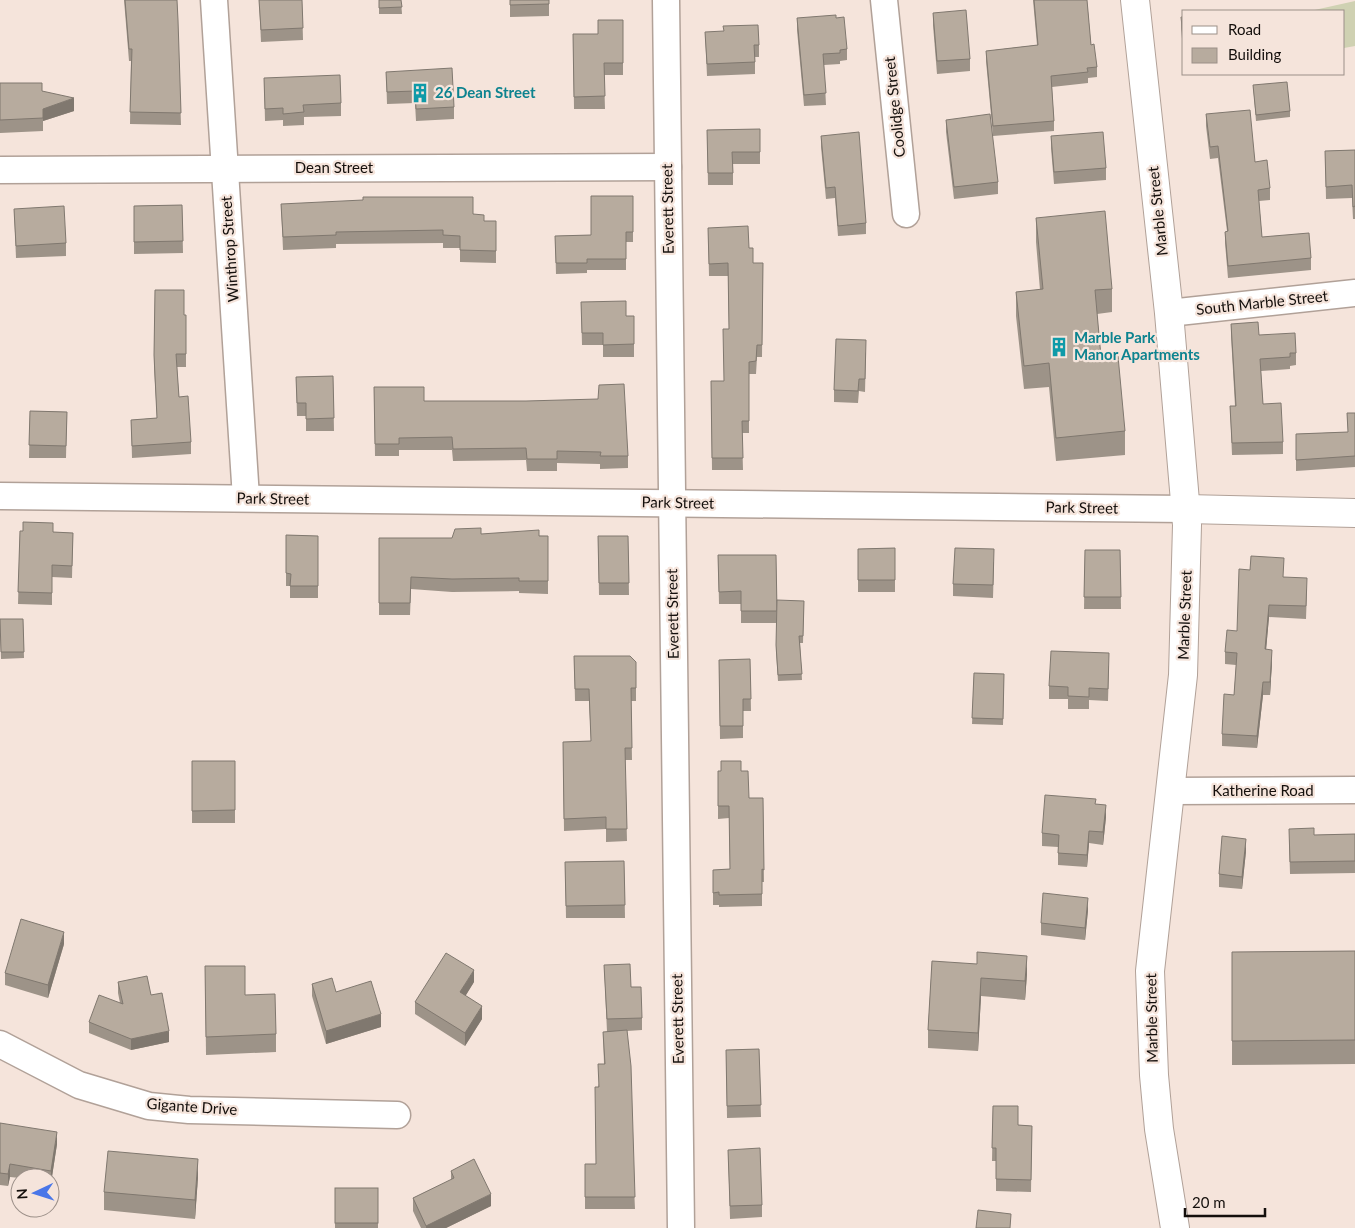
<svg xmlns="http://www.w3.org/2000/svg" width="1355" height="1228" font-family="Lato,sans-serif">
<style>
.green{fill:#cfd1b2}
.lines{fill:none;stroke-linecap:round;stroke-linejoin:round}
.minor-casing{stroke:#b1a198;stroke-width:29}
.secondary-casing{stroke:#b1a198;stroke-width:30}
.minor{stroke:#fff;stroke-width:26}
.secondary{stroke:#fff;stroke-width:28}
.wall{fill:#9d9388}
.shaded-wall{fill:#80786f}
.building{fill:#b7ab9e;stroke:#80786f}
.labels{text-anchor:middle;stroke-width:4.5;stroke-linejoin:round;paint-order:stroke}
.culture-label{font-size:15px;font-weight:bold;fill:#0d838f;stroke:#f5e4db;text-anchor:start}
.street-label{font-size:15px;fill:#140f0c;stroke:#f5e4db}
</style>
<rect width="100%" height="100%" fill="#f5e4db"/>
<polygon class="green" points="1355,1 1355,46 1344,48 1344,11 1310,11"/>
<g class="lines">
<defs>
<g id="minor">
<polyline points="214,0 246,498"/>
<polyline points="666,0 681,1228"/>
<polyline points="884,0 906,214"/>
<polyline points="0,170 668,167"/>
<polyline points="1169,313 1355,293"/>
<polyline points="0,496 1186,509"/>
<polyline points="1172,791 1355,790"/>
<polyline points="0,1044 79,1085 149,1106 189,1110 397,1115"/>
</g>
<g id="secondary">
<polyline points="1135,0 1169,313 1187,525 1183,675 1150,971 1154,1075 1159,1129 1175,1228"/>
<polyline points="1186,509 1355,513"/>
</g>
</defs>
<use href="#minor" class="minor-casing"/>
<use href="#secondary" class="secondary-casing"/>
<use href="#minor" class="minor"/>
<use href="#secondary" class="secondary"/>
</g>
<g class="wall">
<polygon points="124,0 177,0 181,125 130,124 131,61 129,61"/>
<polygon points="259,0 302,0 303,40 261,42"/>
<polygon points="379,0 401,0 402,14 379,14"/>
<polygon points="510,0 549,0 549,16 510,17"/>
<polygon points="1033,0 1087,0 1091,45 1097,67 1097,77 1088,78 1088,83 1052,87 1054,121 1054,131 993,136 986,61 986,51 1037,45"/>
<polygon points="933,13 970,59 970,71 937,74 933,25"/>
<polygon points="1181,17 1184,17 1184,58 1181,29"/>
<polygon points="797,18 836,18 847,49 847,60 840,61 840,64 824,65 826,105 804,106 797,30"/>
<polygon points="623,20 623,75 604,75 605,109 574,109 573,34 598,34"/>
<polygon points="705,32 759,45 759,57 755,57 755,74 707,76"/>
<polygon points="386,72 454,107 454,119 416,121 415,103 387,104"/>
<polygon points="264,78 341,103 341,116 304,117 304,125 283,126 283,120 265,121"/>
<polygon points="0,83 42,91 74,111 43,121 43,131 0,133"/>
<polygon points="1253,85 1290,111 1290,117 1256,121"/>
<polygon points="1206,114 1255,162 1270,188 1270,200 1259,201 1262,237 1311,258 1311,270 1228,278 1225,243 1225,232 1227,231 1218,158 1210,159 1206,126"/>
<polygon points="946,120 998,182 998,194 954,199 946,132"/>
<polygon points="760,129 760,164 733,164 733,185 708,185 707,130"/>
<polygon points="821,136 866,223 866,234 838,236 835,198 826,199 821,147"/>
<polygon points="1051,136 1106,168 1106,180 1054,184 1051,148"/>
<polygon points="1355,150 1355,219 1353,219 1352,198 1326,199 1325,151"/>
<polygon points="633,196 633,242 626,242 626,270 587,270 587,273 556,274 555,236 591,235"/>
<polygon points="281,204 473,214 484,221 496,221 496,263 460,262 460,248 443,248 443,243 336,244 336,248 283,250"/>
<polygon points="182,205 183,253 134,254 134,206"/>
<polygon points="14,209 66,243 66,256 16,258"/>
<polygon points="1036,218 1112,289 1112,312 1097,314 1101,357 1125,431 1125,455 1056,461 1049,387 1024,389 1016,316 1016,292 1040,290 1036,242"/>
<polygon points="708,228 749,248 753,263 763,263 762,357 757,357 756,374 749,374 749,433 742,433 743,470 712,470 711,381 724,381 729,329 728,276 709,276"/>
<polygon points="155,290 184,315 186,315 186,367 177,367 179,397 191,442 191,454 132,458 131,420 157,418 154,367"/>
<polygon points="581,302 626,316 634,316 634,357 603,357 603,345 582,345"/>
<polygon points="1231,324 1259,335 1296,353 1296,365 1290,366 1290,369 1261,371 1263,404 1283,442 1283,454 1232,455 1230,406 1235,406 1231,336"/>
<polygon points="866,352 865,392 859,391 858,403 834,402 834,390"/>
<polygon points="333,376 334,431 306,431 306,416 297,416 296,377"/>
<polygon points="374,387 424,401 628,456 628,468 600,469 600,464 557,463 557,471 527,471 526,460 453,461 452,450 399,450 399,456 375,456"/>
<polygon points="30,411 67,412 66,458 29,458"/>
<polygon points="1347,413 1355,413 1355,467 1296,471 1296,434 1348,432"/>
<polygon points="20,531 73,533 72,578 52,577 52,605 18,604"/>
<polygon points="481,534 548,536 548,594 519,593 519,591 452,592 411,589 410,615 379,615 379,538 452,538"/>
<polygon points="286,535 318,536 318,598 290,598 290,586 286,586"/>
<polygon points="598,536 628,536 629,595 599,595"/>
<polygon points="895,548 895,592 858,592 858,549"/>
<polygon points="1085,550 1120,550 1121,609 1084,609"/>
<polygon points="718,555 776,555 777,620 804,601 803,643 800,643 802,680 778,681 776,651 777,623 741,623 741,604 719,604"/>
<polygon points="994,562 993,598 953,596 953,584"/>
<polygon points="1284,577 1307,590 1306,619 1269,617 1266,649 1272,662 1270,695 1263,695 1257,748 1222,746 1222,734 1234,695 1236,665 1225,664 1225,652 1237,631"/>
<polygon points="0,619 23,619 24,658 1,659"/>
<polygon points="574,656 636,662 636,701 631,701 632,760 625,760 627,841 606,842 606,829 564,831 563,742 591,741 589,701 575,701"/>
<polygon points="750,659 751,711 743,711 743,738 720,739 719,660"/>
<polygon points="1109,666 1108,701 1089,700 1089,709 1068,709 1068,699 1049,699 1049,686"/>
<polygon points="974,673 1004,674 1003,725 972,724"/>
<rect x="192" y="761" width="43" height="62"/>
<polygon points="718,771 741,771 749,798 763,798 764,882 762,882 762,906 719,907 719,905 713,905 713,870 730,869 729,818 718,819"/>
<polygon points="1096,804 1106,817 1103,845 1089,843 1087,867 1058,865 1058,847 1042,846 1042,833"/>
<polygon points="1355,834 1355,873 1290,874 1289,840 1314,835"/>
<polygon points="1246,851 1242,889 1219,887 1219,874"/>
<polygon points="624,861 625,918 566,918 565,862"/>
<polygon points="1088,910 1085,940 1041,935 1041,923"/>
<polygon points="64,944 48,998 5,985 5,973"/>
<polygon points="1355,951 1355,1064 1232,1065 1232,952"/>
<polygon points="932,961 1027,974 1025,1000 981,996 978,1051 928,1048 928,1030"/>
<polygon points="604,965 631,987 642,1018 642,1030 627,1031 635,1209 585,1209 585,1164 596,1164 598,1087 604,1064 603,1032 607,1032"/>
<polygon points="205,966 245,995 276,1034 276,1052 206,1055"/>
<polygon points="118,982 151,995 169,1042 131,1050 89,1033 89,1022 120,1003 118,993"/>
<polygon points="474,982 465,996 482,1019 465,1046 415,1014 415,1002"/>
<polygon points="312,984 336,992 381,1027 326,1044 312,996"/>
<polygon points="759,1049 761,1117 727,1118 726,1050"/>
<polygon points="993,1106 1018,1125 1032,1126 1031,1192 996,1191 996,1161 992,1161"/>
<polygon points="0,1123 57,1144 51,1183 50,1183 50,1178 20,1178 10,1177 8,1186 0,1185"/>
<polygon points="728,1150 762,1205 762,1217 730,1219"/>
<polygon points="451,1171 491,1206 446,1228 421,1228 413,1211 413,1198 451,1180"/>
<polygon points="198,1177 195,1219 104,1210 104,1192"/>
<rect x="335" y="1188" width="43" height="40"/>
</g>
<g class="shaded-wall">
<polygon points="74,98 74,111 43,121 43,109"/>
<polygon points="1269,605 1269,617 1265,662 1265,649"/>
<polygon points="1272,650 1272,662 1270,695 1270,682"/>
<polygon points="1263,682 1263,695 1257,748 1257,736"/>
<polygon points="1106,805 1106,817 1103,845 1103,832"/>
<polygon points="1089,831 1089,843 1087,867 1087,855"/>
<polygon points="1246,839 1246,851 1242,889 1242,877"/>
<polygon points="1088,898 1088,910 1085,940 1085,928"/>
<polygon points="64,932 64,944 48,998 48,985"/>
<polygon points="1027,956 1027,974 1025,1000 1025,981"/>
<polygon points="474,970 474,982 460,1005 460,992"/>
<polygon points="981,978 981,996 978,1051 978,1033"/>
<polygon points="482,1006 482,1019 465,1046 465,1033"/>
<polygon points="381,1014 381,1027 326,1044 326,1031"/>
<polygon points="169,1031 169,1042 131,1050 131,1039"/>
<polygon points="57,1132 57,1144 51,1183 51,1171"/>
<polygon points="198,1159 198,1177 195,1219 195,1200"/>
<polygon points="10,1164 10,1177 8,1186 8,1174"/>
<polygon points="491,1194 491,1206 446,1228 426,1228 426,1226"/>
</g>
<g class="building">
<polygon points="125,0 177,0 178,20 181,113 130,112 132,49 129,49"/>
<polygon points="259,0 302,0 303,28 261,30"/>
<polygon points="379,0 401,0 402,7 379,8"/>
<polygon points="510,0 549,0 549,4 510,5"/>
<polygon points="1034,0 1087,0 1091,45 1094,44 1097,67 1087,68 1088,72 1051,76 1054,121 993,126 986,51 1038,45"/>
<polygon points="966,10 970,59 937,61 933,13"/>
<polygon points="836,15 836,18 844,17 847,49 840,50 840,53 823,54 826,93 804,95 797,18"/>
<polygon points="1181,17 1184,17 1184,46"/>
<polygon points="598,20 623,20 623,63 604,63 605,96 574,97 573,34 598,34"/>
<polygon points="758,25 759,45 754,45 755,62 707,64 705,32 724,31 723,26"/>
<polygon points="452,68 454,107 416,109 415,91 387,92 386,72"/>
<polygon points="340,75 341,103 303,105 304,112 283,114 283,108 265,109 264,78"/>
<polygon points="1287,82 1290,111 1256,115 1253,85"/>
<polygon points="0,83 42,83 42,91 74,98 43,109 43,118 0,120"/>
<polygon points="1250,110 1255,162 1267,160 1270,188 1258,190 1262,237 1309,233 1311,258 1228,266 1225,232 1228,231 1218,146 1210,147 1206,114"/>
<polygon points="990,114 998,182 954,187 946,120"/>
<polygon points="760,129 760,152 732,152 733,173 708,173 707,130"/>
<polygon points="859,132 866,223 838,226 835,187 826,188 821,136"/>
<polygon points="1103,132 1106,168 1054,172 1051,136"/>
<polygon points="1355,150 1355,206 1353,207 1352,185 1326,187 1325,151"/>
<polygon points="591,196 633,196 633,232 626,232 626,259 587,259 587,263 556,263 555,236 591,235"/>
<polygon points="363,197 473,197 473,214 484,215 484,221 496,221 496,251 460,250 460,236 443,235 443,230 336,232 336,235 283,237 281,204 363,200"/>
<polygon points="182,205 183,241 134,242 134,206"/>
<polygon points="64,206 66,243 16,246 14,209"/>
<polygon points="1105,211 1112,289 1095,290 1101,357 1118,356 1125,431 1056,438 1049,363 1024,366 1016,292 1043,289 1036,218"/>
<polygon points="748,226 749,248 753,248 753,263 763,263 762,345 757,345 756,361 749,362 749,421 742,421 743,458 712,458 711,381 724,381 723,329 729,329 728,263 709,264 708,228"/>
<polygon points="155,290 184,290 184,315 186,315 186,354 176,354 179,397 188,396 191,442 132,446 131,420 157,418 154,355"/>
<polygon points="626,301 626,316 634,316 634,344 603,345 603,333 582,333 581,302"/>
<polygon points="1258,322 1259,335 1295,333 1296,353 1290,353 1290,357 1260,359 1263,404 1281,403 1283,442 1232,443 1230,406 1236,406 1231,324"/>
<polygon points="836,339 866,340 865,379 859,379 858,391 834,390"/>
<polygon points="333,376 334,418 306,419 306,403 297,403 296,377"/>
<polygon points="624,384 628,456 600,456 601,452 557,451 557,459 527,459 526,448 453,449 452,437 399,438 399,444 375,444 374,387 424,387 424,401 526,401 598,399 599,385"/>
<polygon points="30,411 67,412 66,446 29,445"/>
<polygon points="1347,413 1355,413 1355,456 1296,460 1296,434 1348,432"/>
<polygon points="23,522 53,523 53,532 73,533 72,566 52,565 52,593 18,592 20,531 23,531"/>
<polygon points="481,528 481,534 539,530 539,536 548,536 548,581 519,581 519,578 452,579 411,577 410,603 379,603 379,538 452,538 455,529"/>
<polygon points="286,535 318,536 318,586 290,586 291,574 286,573"/>
<polygon points="598,536 628,536 629,583 599,583"/>
<polygon points="895,548 895,580 858,580 858,549"/>
<polygon points="955,548 994,549 993,585 953,584"/>
<polygon points="1085,550 1120,550 1121,597 1084,597"/>
<polygon points="718,555 776,555 777,611 741,611 741,591 719,592"/>
<polygon points="1251,556 1284,558 1283,577 1307,578 1306,606 1269,605 1265,649 1272,650 1270,682 1263,682 1257,736 1222,734 1224,694 1234,695 1237,653 1225,652 1227,630 1237,631 1239,569 1250,570"/>
<polygon points="777,600 804,601 803,636 799,636 802,674 778,675 776,645"/>
<polygon points="0,619 23,619 24,652 1,652"/>
<polygon points="1051,651 1109,653 1108,689 1089,688 1089,697 1068,696 1068,687 1049,686"/>
<polygon points="574,656 630,656 636,662 636,688 631,688 632,748 625,748 627,829 606,829 606,817 564,819 563,742 591,741 589,689 575,689"/>
<polygon points="750,659 751,699 743,699 743,726 720,726 719,660"/>
<polygon points="974,673 1004,674 1003,719 972,718"/>
<polygon points="192,761 235,761 235,810 192,811"/>
<polygon points="721,761 741,761 741,771 748,771 749,798 763,798 764,870 762,869 762,894 719,895 719,892 713,893 713,870 730,869 729,806 718,806 718,771 721,771"/>
<polygon points="1045,795 1096,799 1095,804 1106,805 1103,832 1089,831 1087,855 1058,853 1059,835 1042,833"/>
<polygon points="1314,828 1314,835 1355,834 1355,861 1290,862 1289,829"/>
<polygon points="1222,836 1246,839 1242,877 1219,874"/>
<polygon points="624,861 625,905 566,906 565,862"/>
<polygon points="1043,893 1088,898 1085,928 1041,923"/>
<polygon points="21,919 64,932 48,985 5,973"/>
<polygon points="1355,951 1355,1040 1232,1041 1232,952"/>
<polygon points="977,952 1027,956 1025,981 981,978 978,1033 928,1030 932,961 977,964"/>
<polygon points="446,953 474,970 460,992 482,1006 465,1033 415,1002"/>
<polygon points="630,964 631,987 641,987 642,1018 607,1019 604,965"/>
<polygon points="205,966 245,966 245,995 275,994 276,1034 206,1037"/>
<polygon points="147,976 151,995 162,993 169,1031 131,1039 89,1022 99,995 123,1004 118,982"/>
<polygon points="332,978 336,992 371,981 381,1014 326,1031 312,984"/>
<polygon points="627,1030 631,1066 635,1197 585,1197 585,1164 596,1164 595,1087 599,1087 598,1064 605,1064 603,1032"/>
<polygon points="759,1049 761,1105 727,1106 726,1050"/>
<polygon points="993,1106 1018,1106 1018,1125 1032,1126 1031,1180 996,1179 996,1148 992,1148"/>
<polygon points="0,1123 57,1132 51,1171 10,1164 8,1174 0,1173"/>
<polygon points="760,1148 762,1205 730,1206 728,1150"/>
<polygon points="108,1151 198,1159 195,1200 104,1192"/>
<polygon points="474,1159 491,1194 426,1226 413,1198 454,1178 451,1171"/>
<rect x="335" y="1188" width="43" height="35"/>
<polygon points="978,1210 1011,1214 1010,1228 976,1228"/>
</g>
<defs>
<symbol id="building-bare" viewBox="-9 -9 18 18"><path d="M-4-6H4V6H1V3H-1V6H-4ZM-2.5-4.3h1.7v1.8h-1.7ZM.8-4.3h1.7v1.8H.8ZM-2.5-1h1.7V.8h-1.7ZM.8-1h1.7V.8H.8Z" fill="#0f9aa8" stroke="#f5e4db" stroke-width="2.5" paint-order="stroke"/></symbol>
</defs>
<g fill-rule="evenodd">
<use href="#building-bare" x="406" y="79" width="28" height="28"/>
<use href="#building-bare" x="1045" y="333" width="28" height="28"/>
</g>
<g class="labels">
<g class="culture-label">
<text x="435" y="98">26 Dean Street</text>
<text x="1074" y="343">Marble Park<tspan x="1074" dy="17">Manor Apartments</tspan></text>
</g>
<g class="street-label">
<text transform="translate(895 107) rotate(-96)" y="5">Coolidge Street</text>
<text x="334" y="173">Dean Street</text>
<text transform="translate(668 209) rotate(-91)" y="5">Everett Street</text>
<text transform="translate(1158 211) rotate(-96)" y="5">Marble Street</text>
<text transform="translate(230 249) rotate(-94)" y="5">Winthrop Street</text>
<text transform="translate(1262 303) rotate(-6)" y="5">South Marble Street</text>
<text transform="translate(273 499) rotate(1)" y="5">Park Street</text>
<text transform="translate(678 503) rotate(1)" y="5">Park Street</text>
<text transform="translate(1082 508) rotate(1)" y="5">Park Street</text>
<text transform="translate(673 614) rotate(-91)" y="5">Everett Street</text>
<text transform="translate(1185 615) rotate(-88)" y="5">Marble Street</text>
<text x="1263" y="796">Katherine Road</text>
<text transform="translate(1152 1018) rotate(-91)" y="5">Marble Street</text>
<text transform="translate(678 1019) rotate(-91)" y="5">Everett Street</text>
<text transform="translate(192 1107) rotate(4)" y="5">Gigante Drive</text>
</g>
</g>
<rect x="1182" y="10" width="162" height="65" fill="#f5e4db" stroke="#9b8f88"/>
<rect x="1192" y="26" width="25" height="8" fill="#ffffff" stroke="#9b8f88"/>
<text x="1228" y="35" font-size="15" fill="#140f0c">Road</text>
<rect x="1192" y="48" width="25" height="15" fill="#b7ab9e" stroke="#9b8f88"/>
<text x="1228" y="60" font-size="15" fill="#140f0c">Building</text>
<g transform="translate(35 1193) rotate(266)"><circle r="24" fill="#f5e4db" stroke="#9b8f88"/>
<path d="M0-4L9 19L0 12L-9 19Z" fill="#4976e8"/>
<text y="-8" font-size="14" font-weight="bold" text-anchor="middle" fill="#140f0c">N</text>
</g>
<path d="M1185 1208v8h80v-8" fill="none" stroke="#140f0c" stroke-width="2.5"/>
<text x="1192" y="1208" font-size="15" fill="#140f0c" stroke="#f5e4db" stroke-width="4" paint-order="stroke">20 m</text>
</svg>
